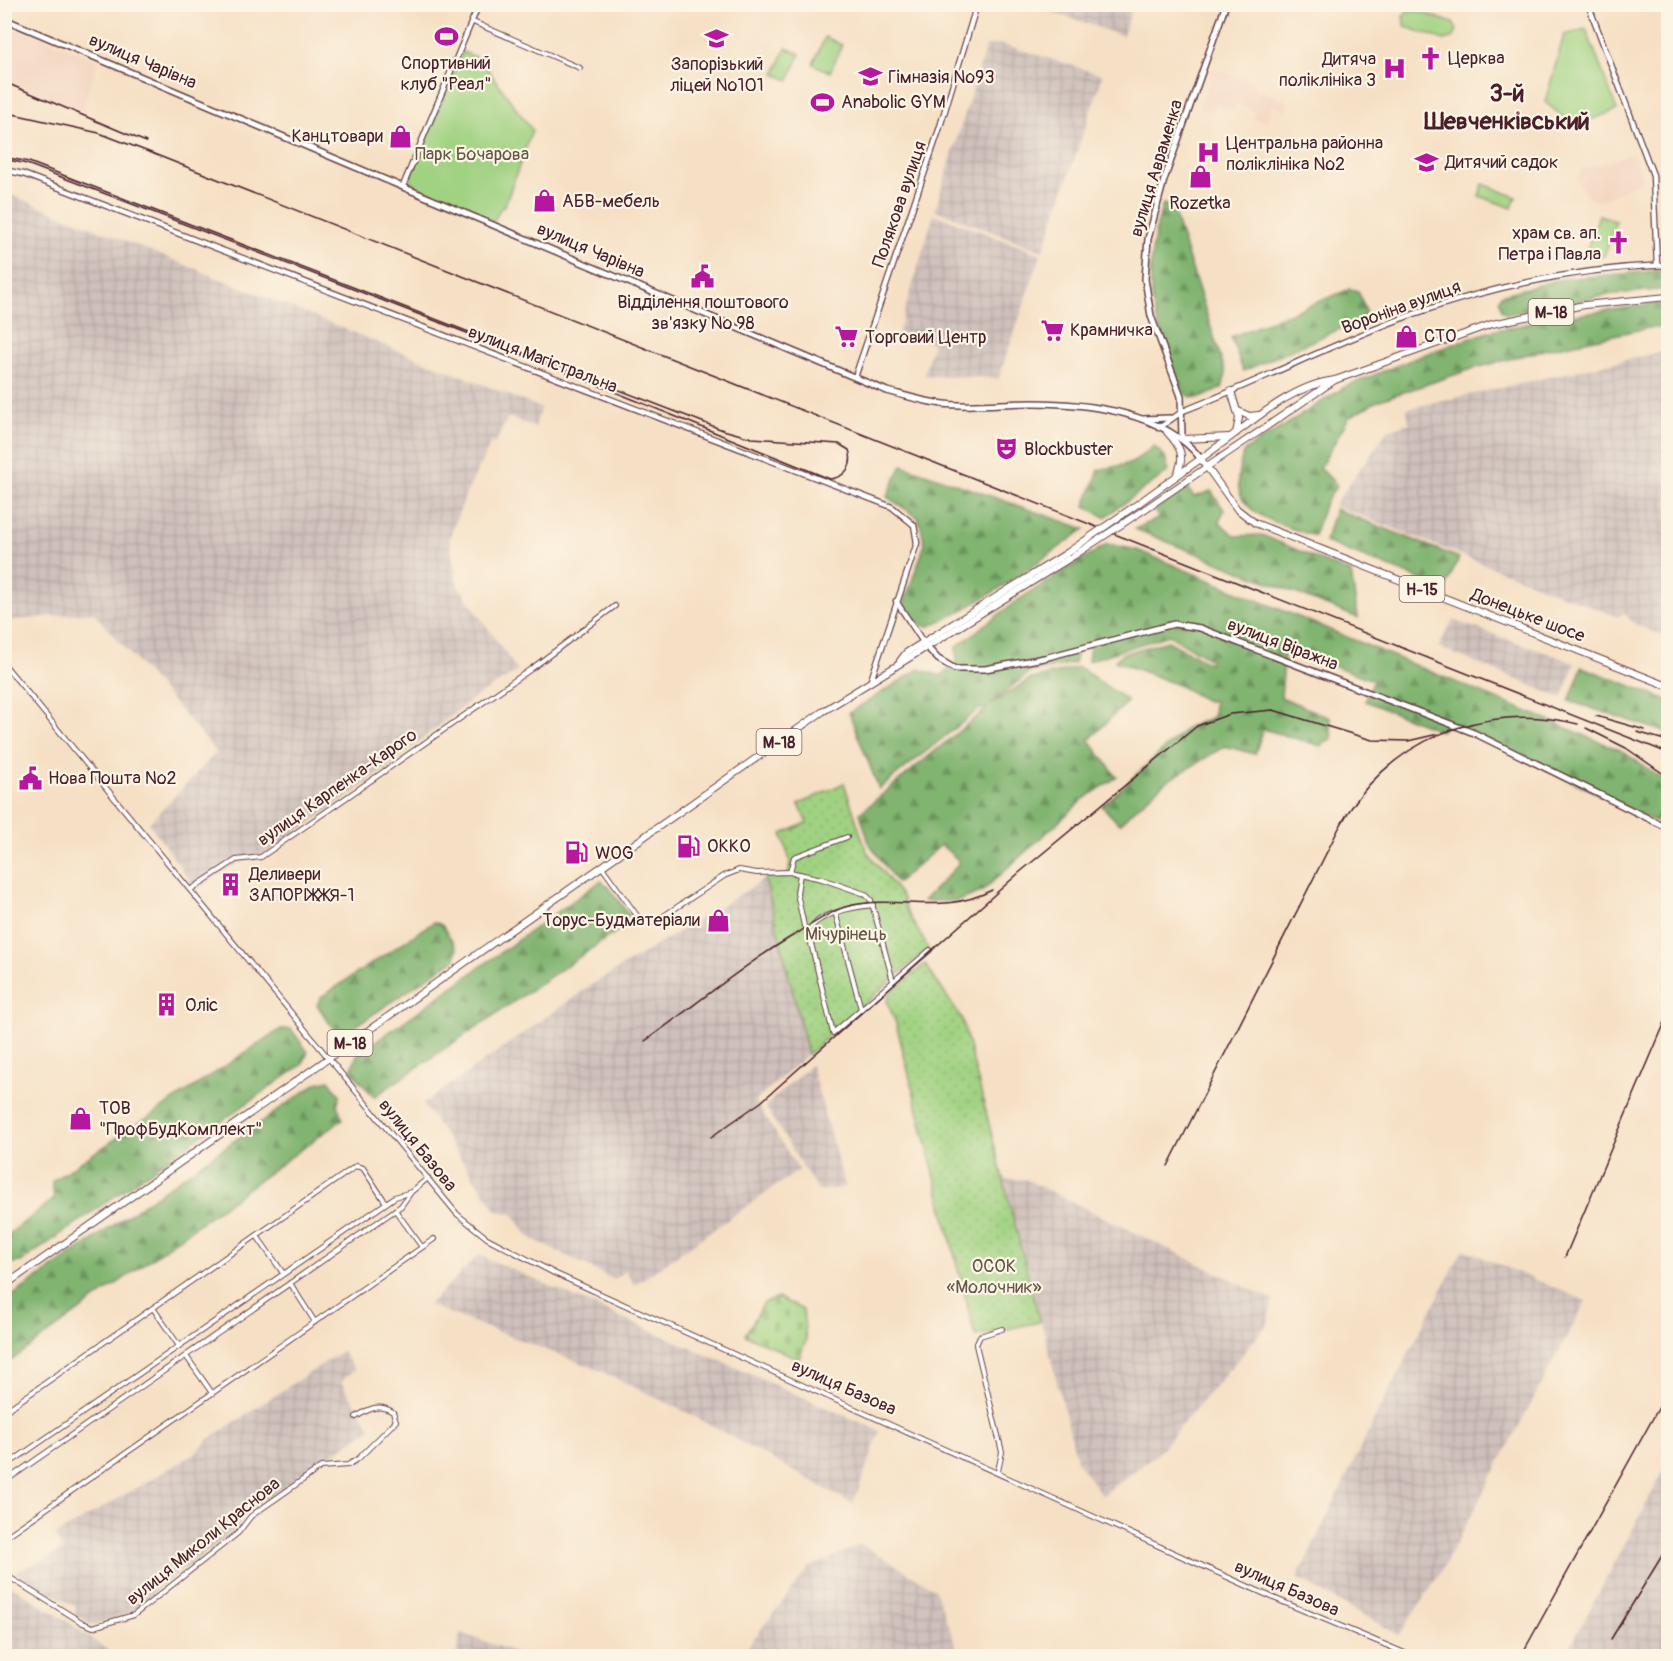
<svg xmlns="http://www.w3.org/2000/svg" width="1673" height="1661" font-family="Pangolin,sans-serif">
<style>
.built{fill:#f3d4bf}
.industrial{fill:url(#industrial-grid)}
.green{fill:#a1d282;stroke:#767856;stroke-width:1.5}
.forest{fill:url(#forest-firs);stroke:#656a4e;stroke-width:1.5}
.cemetery{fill:url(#cemetery-stones);stroke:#767856;stroke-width:1.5}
.garden{fill:url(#garden-dots);stroke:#767856;stroke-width:1.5}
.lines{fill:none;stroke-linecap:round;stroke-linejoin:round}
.minor-casing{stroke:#643c42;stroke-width:6}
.tertiary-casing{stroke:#643c42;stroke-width:7}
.secondary-casing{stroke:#643c42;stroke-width:8}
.primary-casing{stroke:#643c42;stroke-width:8}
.trunk-casing{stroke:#643c42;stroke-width:8}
.minor{stroke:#fff;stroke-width:4}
.tertiary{stroke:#fff;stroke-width:4.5}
.secondary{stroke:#fff;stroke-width:5}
.primary{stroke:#fff;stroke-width:6}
.trunk{stroke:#fff;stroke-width:6}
.tram{stroke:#4a1f2b;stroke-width:1.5}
.rail{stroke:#4a1f2b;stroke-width:1.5}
.trunk-bridge-casing{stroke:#643c42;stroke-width:8;stroke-linecap:butt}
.trunk-bridge{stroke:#fff;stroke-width:6}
.labels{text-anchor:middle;stroke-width:4.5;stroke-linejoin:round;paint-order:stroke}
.shield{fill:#fcf5e5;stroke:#7f5f63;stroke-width:1.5}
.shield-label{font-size:16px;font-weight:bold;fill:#4a1f2b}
.poi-label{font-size:18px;fill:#4a1f2b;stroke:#fcf5e5;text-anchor:start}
.street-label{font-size:18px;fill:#4a1f2b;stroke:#fcf5e5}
.park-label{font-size:18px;fill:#645545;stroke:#fcf5e5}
.district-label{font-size:24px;font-weight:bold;fill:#4a1f2b;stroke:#fcf5e5}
</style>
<defs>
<pattern id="industrial-grid" width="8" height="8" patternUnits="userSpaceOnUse" patternTransform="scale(1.5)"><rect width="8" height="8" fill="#cfc0bb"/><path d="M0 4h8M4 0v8" fill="none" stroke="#b3a5a1"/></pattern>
<pattern id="forest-firs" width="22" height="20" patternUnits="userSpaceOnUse" patternTransform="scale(1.5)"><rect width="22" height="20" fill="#80b470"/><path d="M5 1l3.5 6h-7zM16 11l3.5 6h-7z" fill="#6b925c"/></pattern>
<pattern id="cemetery-stones" width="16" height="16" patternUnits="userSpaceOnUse" patternTransform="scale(1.5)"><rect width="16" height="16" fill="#a1d282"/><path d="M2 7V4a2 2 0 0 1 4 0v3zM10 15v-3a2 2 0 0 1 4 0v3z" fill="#8cb470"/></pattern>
<pattern id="garden-dots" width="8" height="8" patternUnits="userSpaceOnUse" patternTransform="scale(1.5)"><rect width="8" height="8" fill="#a1d282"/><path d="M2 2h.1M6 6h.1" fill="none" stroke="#8cb470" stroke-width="1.8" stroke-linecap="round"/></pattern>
</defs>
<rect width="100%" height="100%" fill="#fcf5e5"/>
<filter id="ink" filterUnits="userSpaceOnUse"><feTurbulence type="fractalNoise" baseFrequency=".0167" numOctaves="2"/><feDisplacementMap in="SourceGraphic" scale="12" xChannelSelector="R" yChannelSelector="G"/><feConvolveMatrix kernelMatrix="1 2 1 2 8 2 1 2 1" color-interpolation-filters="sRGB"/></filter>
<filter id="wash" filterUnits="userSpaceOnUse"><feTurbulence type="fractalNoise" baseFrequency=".008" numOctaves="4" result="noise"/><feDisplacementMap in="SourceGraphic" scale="24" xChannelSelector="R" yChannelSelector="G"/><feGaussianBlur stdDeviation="1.35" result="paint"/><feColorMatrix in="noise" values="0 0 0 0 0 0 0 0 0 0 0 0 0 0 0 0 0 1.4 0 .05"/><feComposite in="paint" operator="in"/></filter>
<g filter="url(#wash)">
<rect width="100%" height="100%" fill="#f6e0c5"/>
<g class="built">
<polygon points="6,22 98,61 82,111 5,80"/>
<polygon points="1213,68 1255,83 1254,88 1289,101 1286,110 1272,105 1266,122 1253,118 1255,111 1236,104 1233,110 1216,104 1212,113 1199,108"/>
<polygon points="1633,153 1644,180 1598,202 1589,198 1577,180 1581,167 1588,168"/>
</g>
<g class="industrial">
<polygon points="1032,5 1133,4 1133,5 1123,36"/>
<polygon points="1001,44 1103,75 1043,251 935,210 986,46"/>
<polygon points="4,192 541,408 535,427 508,417 495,444 491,442 466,494 449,539 457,584 518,671 474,698 355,792 266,854 246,858 196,889 149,823 217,752 93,612 5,621"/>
<polygon points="934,214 1041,254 999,378 924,375 933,343 898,333"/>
<polygon points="1668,352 1668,638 1635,624 1624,613 1618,617 1334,505 1388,430 1410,423 1406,409 1656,353"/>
<polygon points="1453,620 1575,663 1562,698 1438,647"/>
<polygon points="765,879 808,1054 755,1101 799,1170 634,1285 626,1271 613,1279 529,1237 513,1214 497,1211 423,1104 590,986"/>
<polygon points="811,1065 845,1187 818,1191 765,1106"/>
<polygon points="1004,1179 1025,1179 1273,1300 1268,1324 1156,1455 1102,1495 1078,1463"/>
<polygon points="1463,1249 1586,1301 1439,1575 1399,1635 1297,1578 1379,1410"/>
<polygon points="479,1255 880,1431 853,1504 692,1415 599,1370 428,1305"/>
<polygon points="342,1351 354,1369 341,1382 371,1428 243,1516 239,1527 154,1593 142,1608 96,1625 90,1624 75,1614 76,1607 15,1572 62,1551 56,1535 196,1453 209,1439"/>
<polygon points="1668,1463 1668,1656 1565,1656"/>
<polygon points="861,1544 935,1589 960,1656 740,1656 809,1568"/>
<polygon points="5,1582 68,1622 115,1656 5,1656"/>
<polygon points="460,1633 526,1656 456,1656"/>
</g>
<g class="green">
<polygon points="1415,10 1453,23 1457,30 1454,37 1444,40 1406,27 1403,17 1407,11"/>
<polygon points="1586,29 1617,110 1574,126 1545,102 1564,35"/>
<polygon points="825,37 842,45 830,72 813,64"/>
<polygon points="786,48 800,54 789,80 775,74"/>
<polygon points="463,52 480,59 532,130 505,205 500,209 494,221 412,185 410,177"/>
<polygon points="1483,184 1516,197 1512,208 1479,196"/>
<polygon points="1599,215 1616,221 1604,256 1584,258"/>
</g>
<g class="forest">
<path d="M1163,204L1172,207L1226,374L1222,388C1208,394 1196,404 1183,392C1153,314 1138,288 1163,204Z"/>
<polygon points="1668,270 1668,289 1614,294 1507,314 1502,311 1499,299 1501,295 1561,279"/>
<polygon points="1350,289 1358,291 1366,311 1361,320 1243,371 1231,337"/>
<path d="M1668,302V328H1647L1543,350L1472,369L1377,401L1349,417L1320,468L1337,485L1324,505L1314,536C1285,525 1237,517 1238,479C1238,470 1242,460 1244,451L1345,387L1423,355L1491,331L1568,316Z"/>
<polygon points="1154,446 1165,457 1169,471 1105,517 1085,506 1099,470 1132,463"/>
<path d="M902,465L1085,529C1035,564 983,604 927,627L913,621L904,603L925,544L918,517L887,497Z"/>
<polygon points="1186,487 1194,497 1211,491 1224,510 1219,522 1235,536 1262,535 1351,573 1358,618 1135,529 1159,518 1154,511"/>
<polygon points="1335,509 1459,558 1445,589 1325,542"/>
<polygon points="1107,544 1137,550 1622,751 1668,783 1668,828 1474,733 1447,723 1441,731 1365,701 1373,680 1285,648 1281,697 1330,718 1332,738 1321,746 1263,729 1255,754 1225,746 1164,783 1119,824 1102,806 1188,727 1213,717 1214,701 1207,701 1178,685 1115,661 1122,654 1168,641 1209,663 1211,659 1169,635 1088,661 1090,646 1077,649 1074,663 1030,672 989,705 1029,680 1079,667 1128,701 1089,740 1117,777 1085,798 981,892 958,901 923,901 958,865 958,860 941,845 897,883 869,843 860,813 987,708 979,709 879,789 849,713 919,669 941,676 957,662 956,647 1015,602"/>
<polygon points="1582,667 1668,700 1668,733 1569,701"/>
<polygon points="601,881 608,886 629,915 626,925 374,1097 351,1070 357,1055"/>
<polygon points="434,922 442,925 457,949 455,959 350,1030 333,1028 317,1005 321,997"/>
<polygon points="281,1029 291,1029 308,1052 303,1064 21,1262 10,1263 5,1255 5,1237 54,1199 52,1181"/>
<polygon points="329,1080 340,1095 337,1105 343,1119 5,1365 5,1301 317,1083"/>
</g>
<polygon class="cemetery" points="779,1298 803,1310 806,1340 799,1359 745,1335 764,1303"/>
<g class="garden">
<polygon points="844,783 866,850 903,898 905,908 928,948 808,1054 765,879 769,876 788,876 790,861 782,834 807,823 799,804"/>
<polygon points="925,964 962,1019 1040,1322 975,1336 896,1023 887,1002 889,993"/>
</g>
</g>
<g filter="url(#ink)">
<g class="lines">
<defs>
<g id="minor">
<polyline points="473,22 580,68"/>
<polyline points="4,664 190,890 236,860 261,857 531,669 615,606"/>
<polyline points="602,867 638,917 653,923 724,876 739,870 757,873 790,872 822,879 865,894 871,900 893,981"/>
<polyline points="790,872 794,857 847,837"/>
<polyline points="800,874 797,893 804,926"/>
<polyline points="190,890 457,1214 487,1238 554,1273 1276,1599 1412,1656"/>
<path d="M873,905C853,907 819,913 808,931L833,1033L930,950"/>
<polyline points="836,915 861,1009"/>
<polyline points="395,1210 422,1247"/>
<polyline points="257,1236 283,1273"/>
<polyline points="290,1283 315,1322"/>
<polyline points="153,1308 179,1346"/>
<polyline points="186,1356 212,1393"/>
<polyline points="4,1412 356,1166 363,1168 386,1203"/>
<polyline points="4,1467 395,1197 411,1192"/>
<polyline points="998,1471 1002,1452 976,1345 980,1336 1002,1329"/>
<polyline points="4,1482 401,1206 411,1192 428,1178"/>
<polyline points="4,1538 434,1239"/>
<path d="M4,1574L83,1623L93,1627L134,1615L238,1533L251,1516L321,1467L348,1465L358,1459L396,1421L393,1412C378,1403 369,1409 356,1417"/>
</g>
<g id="tertiary">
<polyline points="1588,4 1653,175 1657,265"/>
<polyline points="4,170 23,174 892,507 914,525 917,543 871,680"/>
<polyline points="403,186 479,4"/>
<polyline points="855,377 939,130 977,4"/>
<path d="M1159,428L1183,411C1261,381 1335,342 1414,314C1496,285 1582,268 1668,265"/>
<polyline points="896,601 923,642"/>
<polyline points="4,1271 12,1281"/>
</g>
<g id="secondary">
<path d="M4,19L887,391C910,397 935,405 959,405C983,406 1008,403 1032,403C1087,403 1165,412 1201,459"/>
<polyline points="1143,419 1170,418"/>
<polyline points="1182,439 1181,396 1151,316 1145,279 1148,239 1164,180 1226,4"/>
<polyline points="925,645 938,659 955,669 985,669 1044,658 1174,624 1200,628 1474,733 1668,828"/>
</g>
<polyline id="primary" points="1201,459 1237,509 1255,523 1668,686"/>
<g id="trunk">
<polyline points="1231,391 1239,418 1236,433"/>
<polyline points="1238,411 1249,416 1259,415"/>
<path d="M1167,432C1181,447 1186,457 1176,476"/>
<polyline points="1182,439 1230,437"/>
<path d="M1139,503C1165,484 1191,466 1217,447C1252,422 1292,385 1335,380L1492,324L1584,305L1668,297"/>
<polyline points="1145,509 1335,380"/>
<polyline points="900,661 906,653 1067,553"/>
<polyline points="4,1286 822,712 1075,555"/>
</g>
</defs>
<use href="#minor" class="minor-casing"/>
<use href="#tertiary" class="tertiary-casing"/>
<use href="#secondary" class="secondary-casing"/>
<use href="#primary" class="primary-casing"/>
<use href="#trunk" class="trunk-casing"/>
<use href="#minor" class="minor"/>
<use href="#tertiary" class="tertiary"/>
<use href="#secondary" class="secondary"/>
<use href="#primary" class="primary"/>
<use href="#trunk" class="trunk"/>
<path class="tram" d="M4,157L29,162L112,194L723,430L752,438L839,444L849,450C854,465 846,477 830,479L511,350L132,204L27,164L4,159"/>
<g class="rail">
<polyline points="4,82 146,142"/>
<polyline points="4,112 99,133 154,154 1668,753"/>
<polyline points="1596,716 1645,730"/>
<polyline points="1586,728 1626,748 1668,777"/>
<polyline points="1637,732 1668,741"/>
<path d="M645,1041C697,1004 745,963 801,931C815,922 830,912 845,907C898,893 940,917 992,890"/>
<polyline points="711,1137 761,1102 1020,872 1197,726 1230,714 1273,710 1372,740 1408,741 1438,734"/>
<path d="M1168,1166L1339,828C1385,741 1482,700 1578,724"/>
<polyline points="1565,1257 1668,1015"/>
<polyline points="1611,1639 1668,1546"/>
<polyline points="1521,1656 1668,1391"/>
</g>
<defs>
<g id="trunk-bridge">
<polyline points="1067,553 1139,503"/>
<polyline points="1075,555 1145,509"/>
</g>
</defs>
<use href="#trunk-bridge" class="trunk-bridge-casing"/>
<use href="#trunk-bridge" class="trunk-bridge"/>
</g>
</g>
<defs>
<symbol id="stadium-bare" viewBox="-9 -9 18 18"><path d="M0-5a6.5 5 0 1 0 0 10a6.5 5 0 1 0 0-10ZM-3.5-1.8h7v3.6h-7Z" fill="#b5179e" stroke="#fcf5e5" stroke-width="2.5" paint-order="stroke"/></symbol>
<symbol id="school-bare" viewBox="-9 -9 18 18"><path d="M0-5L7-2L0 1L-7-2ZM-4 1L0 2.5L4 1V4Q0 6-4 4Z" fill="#b5179e" stroke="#fcf5e5" stroke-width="2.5" paint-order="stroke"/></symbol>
<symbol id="church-bare" viewBox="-9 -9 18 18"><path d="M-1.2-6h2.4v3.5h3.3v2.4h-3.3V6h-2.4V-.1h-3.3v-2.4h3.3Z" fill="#b5179e" stroke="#fcf5e5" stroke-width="2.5" paint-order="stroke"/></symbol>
<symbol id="hospital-bare" viewBox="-9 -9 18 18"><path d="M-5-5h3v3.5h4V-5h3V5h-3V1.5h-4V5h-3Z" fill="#b5179e" stroke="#fcf5e5" stroke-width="2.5" paint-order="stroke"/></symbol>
<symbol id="shop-bare" viewBox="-9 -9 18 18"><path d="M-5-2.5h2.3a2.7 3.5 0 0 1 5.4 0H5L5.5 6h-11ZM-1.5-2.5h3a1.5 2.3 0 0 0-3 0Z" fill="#b5179e" stroke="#fcf5e5" stroke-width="2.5" paint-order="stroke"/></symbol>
<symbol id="civic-bare" viewBox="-9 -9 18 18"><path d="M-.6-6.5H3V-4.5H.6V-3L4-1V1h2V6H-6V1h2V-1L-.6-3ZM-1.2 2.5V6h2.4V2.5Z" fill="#b5179e" stroke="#fcf5e5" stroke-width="2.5" paint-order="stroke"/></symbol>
<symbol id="supermarket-bare" viewBox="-9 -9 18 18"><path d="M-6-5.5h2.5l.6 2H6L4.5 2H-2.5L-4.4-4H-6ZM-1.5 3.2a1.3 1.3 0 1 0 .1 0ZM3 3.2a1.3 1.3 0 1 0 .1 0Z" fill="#b5179e" stroke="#fcf5e5" stroke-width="2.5" paint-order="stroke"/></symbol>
<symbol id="theatre-bare" viewBox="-9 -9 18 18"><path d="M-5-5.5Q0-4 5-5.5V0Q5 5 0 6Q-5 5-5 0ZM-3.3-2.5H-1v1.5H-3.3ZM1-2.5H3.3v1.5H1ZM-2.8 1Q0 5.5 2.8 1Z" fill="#b5179e" stroke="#fcf5e5" stroke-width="2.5" paint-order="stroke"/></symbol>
<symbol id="fuel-bare" viewBox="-9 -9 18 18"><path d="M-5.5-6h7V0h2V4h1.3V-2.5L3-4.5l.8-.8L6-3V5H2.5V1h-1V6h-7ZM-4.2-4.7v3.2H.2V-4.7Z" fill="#b5179e" stroke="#fcf5e5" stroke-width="2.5" paint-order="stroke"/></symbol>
<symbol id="building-bare" viewBox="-9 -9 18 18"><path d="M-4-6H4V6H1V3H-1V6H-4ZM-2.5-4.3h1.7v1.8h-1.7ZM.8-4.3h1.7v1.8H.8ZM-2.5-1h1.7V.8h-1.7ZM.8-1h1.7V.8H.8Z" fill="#b5179e" stroke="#fcf5e5" stroke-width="2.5" paint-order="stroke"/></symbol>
</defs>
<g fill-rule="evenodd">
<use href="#stadium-bare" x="430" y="20" width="33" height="33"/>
<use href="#school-bare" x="700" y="22" width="33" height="33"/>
<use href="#church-bare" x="1414" y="42" width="33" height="33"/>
<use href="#hospital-bare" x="1378" y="52" width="33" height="33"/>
<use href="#school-bare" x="854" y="60" width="33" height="33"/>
<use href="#stadium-bare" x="806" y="86" width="33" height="33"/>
<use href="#shop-bare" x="384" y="120" width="33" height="33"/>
<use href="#hospital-bare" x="1192" y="136" width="33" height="33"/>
<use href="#school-bare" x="1410" y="146" width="33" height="33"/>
<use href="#shop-bare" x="1184" y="160" width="33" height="33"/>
<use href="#shop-bare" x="528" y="184" width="33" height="33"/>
<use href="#church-bare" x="1602" y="226" width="33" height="33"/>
<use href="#civic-bare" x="686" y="260" width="33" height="33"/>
<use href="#supermarket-bare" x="1036" y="314" width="33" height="33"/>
<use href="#shop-bare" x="1390" y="320" width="33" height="33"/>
<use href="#supermarket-bare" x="830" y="320" width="33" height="33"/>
<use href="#theatre-bare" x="990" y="432" width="33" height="33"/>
<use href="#civic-bare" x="14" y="762" width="33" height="33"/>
<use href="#fuel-bare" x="672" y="830" width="33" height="33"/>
<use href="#fuel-bare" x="560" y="836" width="33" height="33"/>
<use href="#building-bare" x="214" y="868" width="33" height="33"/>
<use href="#shop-bare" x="702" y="904" width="33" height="33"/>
<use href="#building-bare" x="150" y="988" width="33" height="33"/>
<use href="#shop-bare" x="64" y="1102" width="33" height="33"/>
</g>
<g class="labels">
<g class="shield">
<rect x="1528.5" y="299" width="45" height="26" rx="4.5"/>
<rect x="1399.5" y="576" width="45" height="26" rx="4.5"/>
<rect x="756.5" y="729" width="45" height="26" rx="4.5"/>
<rect x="327.5" y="1030" width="45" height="26" rx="4.5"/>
</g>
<g class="shield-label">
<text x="1551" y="318">М-18</text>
<text x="1422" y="595">Н-15</text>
<text x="779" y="748">М-18</text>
<text x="350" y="1049">М-18</text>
</g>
<g class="poi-label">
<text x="1448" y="64">Церква</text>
<text x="1376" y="65" text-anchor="end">Дитяча<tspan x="1376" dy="21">поліклініка 3</tspan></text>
<text x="446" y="69" text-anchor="middle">Спортивний<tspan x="446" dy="21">клуб "Реал"</tspan></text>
<text x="717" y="70" text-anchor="middle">Запорізький<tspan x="717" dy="21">ліцей №101</tspan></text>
<text x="888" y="83">Гімназія №93</text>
<text x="841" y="108">Anabolic GYM</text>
<text x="383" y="142" text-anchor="end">Канцтовари</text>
<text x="1226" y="149">Центральна районна<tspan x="1226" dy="21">поліклініка №2</tspan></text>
<text x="1445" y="168">Дитячий садок</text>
<text x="562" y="207">АБВ-мебель</text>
<text x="1200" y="209" text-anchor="middle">Rozetka</text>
<text x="1601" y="239" text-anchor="end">храм св. ап.<tspan x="1601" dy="21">Петра і Павла</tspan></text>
<text x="703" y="308" text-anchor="middle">Відділення поштового<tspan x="703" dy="21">зв'язку № 98</tspan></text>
<text x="1070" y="336">Крамничка</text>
<text x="1424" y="342">СТО</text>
<text x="865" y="343">Торговий Центр</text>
<text x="1024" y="455">Blockbuster</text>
<text x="48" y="784">Нова Пошта №2</text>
<text x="707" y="852">ОККО</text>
<text x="595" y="859">WOG</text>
<text x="249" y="880">Деливери<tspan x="249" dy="21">ЗАПОРІЖЖЯ-1</tspan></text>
<text x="700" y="926" text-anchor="end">Торус-Будматеріали</text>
<text x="185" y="1011">Оліс</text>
<text x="99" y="1114">ТОВ<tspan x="99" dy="21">"ПрофБудКомплект"</tspan></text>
</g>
<g class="street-label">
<text transform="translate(143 61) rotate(23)" y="6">вулиця Чарівна</text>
<text transform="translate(1156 168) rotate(-73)" y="6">вулиця Авраменка</text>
<text transform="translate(899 204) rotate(-71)" y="6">Полякова вулиця</text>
<text transform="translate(591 250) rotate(23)" y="6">вулиця Чарівна</text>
<text transform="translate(1401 307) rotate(-20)" y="6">Вороніна вулиця</text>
<text transform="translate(543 359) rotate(21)" y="6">вулиця Магістральна</text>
<text transform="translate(1528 615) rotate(21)" y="6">Донецьке шосе</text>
<text transform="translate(1283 644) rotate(21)" y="6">вулиця Віражна</text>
<text transform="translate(337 787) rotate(-35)" y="6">вулиця Карпенка-Карого</text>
<text transform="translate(418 1145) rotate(51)" y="6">вулиця Базова</text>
<text transform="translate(844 1387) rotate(24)" y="6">вулиця Базова</text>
<text transform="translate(203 1541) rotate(-39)" y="6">вулиця Миколи Краснова</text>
<text transform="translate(1287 1588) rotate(24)" y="6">вулиця Базова</text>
</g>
<g class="park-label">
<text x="472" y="160">Парк Бочарова</text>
<text x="846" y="940">Мічурінець</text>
<text x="994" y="1272">ОСОК<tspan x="994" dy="21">«Молочник»</tspan></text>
</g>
<g class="district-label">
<text x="1507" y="101">3-й<tspan x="1507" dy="28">Шевченківський</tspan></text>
</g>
</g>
<rect width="1673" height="1661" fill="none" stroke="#fcf5e5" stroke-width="24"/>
</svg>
